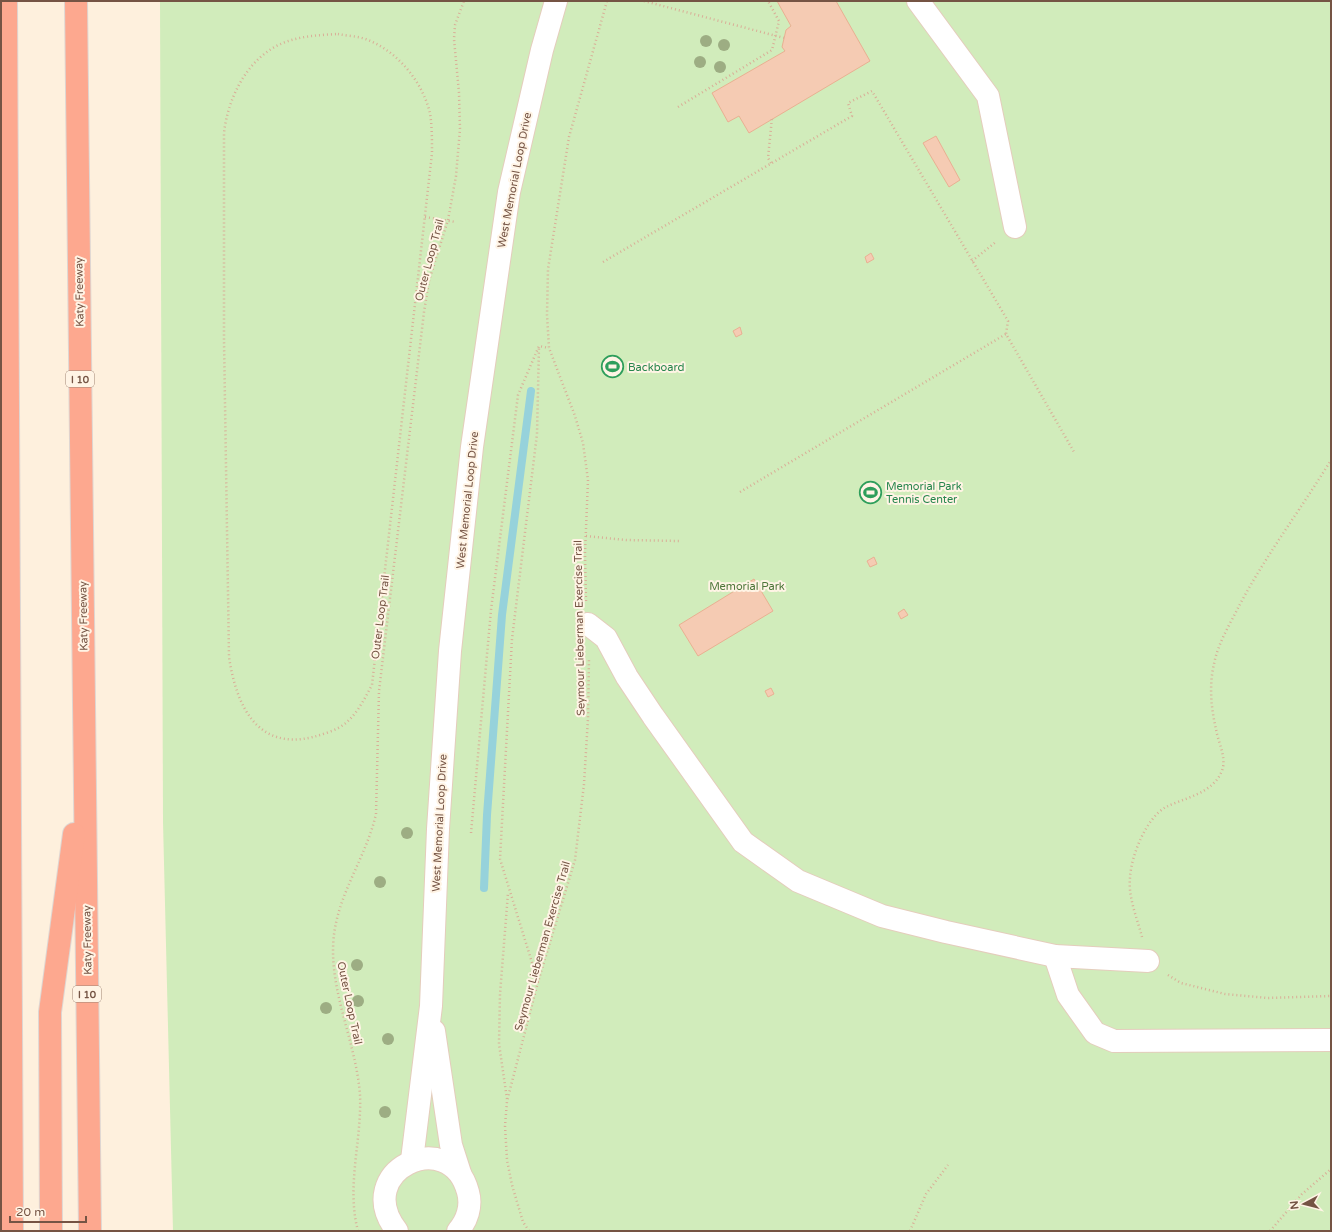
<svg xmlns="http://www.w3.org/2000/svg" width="1332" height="1232" font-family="'Varela Round',sans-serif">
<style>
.green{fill:#d1ecbb}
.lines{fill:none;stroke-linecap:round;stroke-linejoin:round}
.stream{stroke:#96d2db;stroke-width:8}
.building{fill:#f5cbb3;stroke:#e9b092}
.minor-casing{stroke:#e4cdbc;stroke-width:24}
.highway-casing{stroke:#ded6d2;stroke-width:24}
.path{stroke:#d9ae97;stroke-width:2.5;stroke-dasharray:1 3;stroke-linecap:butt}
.minor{stroke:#fff;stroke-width:22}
.highway{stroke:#fda88f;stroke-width:22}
.tree{fill:#9dad83}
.labels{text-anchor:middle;stroke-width:4;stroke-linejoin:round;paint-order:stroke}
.shield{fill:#fff4e5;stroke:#9e8474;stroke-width:1}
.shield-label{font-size:10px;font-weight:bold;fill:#755444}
.street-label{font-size:11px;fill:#755444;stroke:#fff4e5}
.leisure-label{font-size:11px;fill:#27864d;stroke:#fff4e5;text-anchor:start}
.park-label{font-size:11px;fill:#4d7639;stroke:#fff4e5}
</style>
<rect width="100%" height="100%" fill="#fef0dd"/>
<polygon class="green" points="160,1 1331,1 1331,1231 173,1231 163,822"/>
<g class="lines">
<polyline class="stream" points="484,888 487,815 502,615 531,391"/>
</g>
<g class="building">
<polygon points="777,1 836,1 870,61 749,133 739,116 728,122 712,93 785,51 782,47 786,30 791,26"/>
<polygon points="936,136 960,180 949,187 923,143"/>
<polygon points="871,253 874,259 867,263 865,257"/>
<polygon points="740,327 742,334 736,337 733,331"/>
<polygon points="874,557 877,564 870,567 867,561"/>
<polygon points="754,579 773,611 698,656 679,625"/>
<polygon points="904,609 908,615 901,619 898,613"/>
<polygon points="771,688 774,694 768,697 765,691"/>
</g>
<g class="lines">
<defs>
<g id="minor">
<polyline points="918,1 988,96 1015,227"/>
<polyline points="588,624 606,638 627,677 653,716 743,842 798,881 882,916 946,932 1055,956 1148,961"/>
<polyline points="1055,956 1068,995 1095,1033 1114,1041 1331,1040"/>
<polyline points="434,1031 451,1145 460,1173"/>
<polyline points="412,1160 431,1006 438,829 450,651 472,447 509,192 542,50 556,1"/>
<path d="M397,1231C350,1171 450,1124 468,1192C472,1206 467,1221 458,1231"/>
</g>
<g id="highway">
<polyline points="6,1 12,1231"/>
<polyline points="76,1 90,1231"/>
<polyline points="51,1231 50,1012 74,834"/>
</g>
</defs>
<use href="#minor" class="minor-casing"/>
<use href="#highway" class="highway-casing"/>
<g class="path">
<polyline points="644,1 784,38"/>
<path d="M338,34C347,36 359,36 368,40C398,52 422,81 430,113C432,126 432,140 432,153L372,685C365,698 358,712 347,722C338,730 324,734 313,737C256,751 236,704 229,657L224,340V133C228,97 248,57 283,43C300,36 319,35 338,34Z"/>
<polyline points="678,107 772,50 779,21 768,1"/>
<polyline points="771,163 768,158 772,118"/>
<polyline points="425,217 456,222"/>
<polyline points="972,261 997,241"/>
<polyline points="603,262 852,116 848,103 872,91 1008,321 1006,334 1074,452"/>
<polyline points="740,492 1006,334"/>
<polyline points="586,536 626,540 679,541"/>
<polyline points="586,601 585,553 588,480 583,443 575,416 549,348 547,315 548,269 569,137 607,1"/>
<polyline points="471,833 491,610 518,395 539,346 549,348"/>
<path d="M1142,937C1137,918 1128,897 1130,878C1131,856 1146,818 1166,807C1184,798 1211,794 1221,773C1228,759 1218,743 1216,729C1211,708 1209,685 1214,664C1218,643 1230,624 1239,606C1266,555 1301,509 1331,460"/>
<polyline points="1168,975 1181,983 1225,994 1268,998 1331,996"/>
<polyline points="538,982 500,859 512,639 537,434 539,346"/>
<polyline points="507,1099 499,1044 500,994 508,893"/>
<path d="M358,1231C346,1186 362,1140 360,1095C356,1039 325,984 335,928C342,888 367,854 376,814L379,691L424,312L429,281L448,220L456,176L460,129L459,93L454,39L455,25L464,1"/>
<polyline points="529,1231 523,1222 512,1185 507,1160 505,1126 507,1101 538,982 575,860 584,784 588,718 589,658"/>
<polyline points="910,1231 926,1194 948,1165"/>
<polyline points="1270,1231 1302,1194 1331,1169"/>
</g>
<use href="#minor" class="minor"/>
<use href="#highway" class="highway"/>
</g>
<g class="tree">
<circle cx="706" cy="41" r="6"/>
<circle cx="724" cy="45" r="6"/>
<circle cx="700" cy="62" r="6"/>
<circle cx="720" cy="67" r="6"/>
<circle cx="407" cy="833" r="6"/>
<circle cx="380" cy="882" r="6"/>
<circle cx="357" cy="965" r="6"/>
<circle cx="358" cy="1001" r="6"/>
<circle cx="326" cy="1008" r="6"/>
<circle cx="388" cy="1039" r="6"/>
<circle cx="385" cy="1112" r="6"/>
</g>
<defs>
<symbol id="stadium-ring" viewBox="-11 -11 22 22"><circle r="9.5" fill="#fff4e5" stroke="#2e9e5b" stroke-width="1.5"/><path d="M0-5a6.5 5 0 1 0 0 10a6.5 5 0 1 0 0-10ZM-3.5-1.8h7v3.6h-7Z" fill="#2e9e5b"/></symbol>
</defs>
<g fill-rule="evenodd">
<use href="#stadium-ring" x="600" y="354" width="25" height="25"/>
<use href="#stadium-ring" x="858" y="480" width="25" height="25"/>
</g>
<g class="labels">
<g class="shield">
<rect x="66" y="371" width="28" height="16" rx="3"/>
<rect x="73" y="986" width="28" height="16" rx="3"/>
</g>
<g class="shield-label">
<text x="80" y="383">I 10</text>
<text x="87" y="998">I 10</text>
</g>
<g class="street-label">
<text transform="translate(514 180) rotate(-79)" y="4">West Memorial Loop Drive</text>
<text transform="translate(429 260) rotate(-75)" y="4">Outer Loop Trail</text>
<text transform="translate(79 292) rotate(-91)" y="4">Katy Freeway</text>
<text transform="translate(467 500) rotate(-84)" y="4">West Memorial Loop Drive</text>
<text transform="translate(83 616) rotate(-91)" y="4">Katy Freeway</text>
<text transform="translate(380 617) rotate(-83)" y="4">Outer Loop Trail</text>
<text transform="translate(579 628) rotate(-91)" y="4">Seymour Lieberman Exercise Trail</text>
<text transform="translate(439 823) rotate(-87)" y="4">West Memorial Loop Drive</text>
<text transform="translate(87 940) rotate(-91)" y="4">Katy Freeway</text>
<text transform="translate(542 946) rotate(-74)" y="4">Seymour Lieberman Exercise Trail</text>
<text transform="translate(350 1003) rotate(78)" y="4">Outer Loop Trail</text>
</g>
<g class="leisure-label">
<text x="628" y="371">Backboard</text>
<text x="886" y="490">Memorial Park<tspan x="886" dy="13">Tennis Center</tspan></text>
</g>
<g class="park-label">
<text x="747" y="590">Memorial Park</text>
</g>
</g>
<rect width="1332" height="1232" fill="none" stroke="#755444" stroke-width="4"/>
<g transform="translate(1304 1204) rotate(263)" stroke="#fff4e5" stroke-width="3" paint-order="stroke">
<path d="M0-3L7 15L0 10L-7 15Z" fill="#755444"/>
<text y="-6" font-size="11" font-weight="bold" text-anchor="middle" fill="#755444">N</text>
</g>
<path d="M10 1216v6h76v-6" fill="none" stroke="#755444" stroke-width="2"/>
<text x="16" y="1216" font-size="12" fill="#755444" stroke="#fff4e5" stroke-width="3" paint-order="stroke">20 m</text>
</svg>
